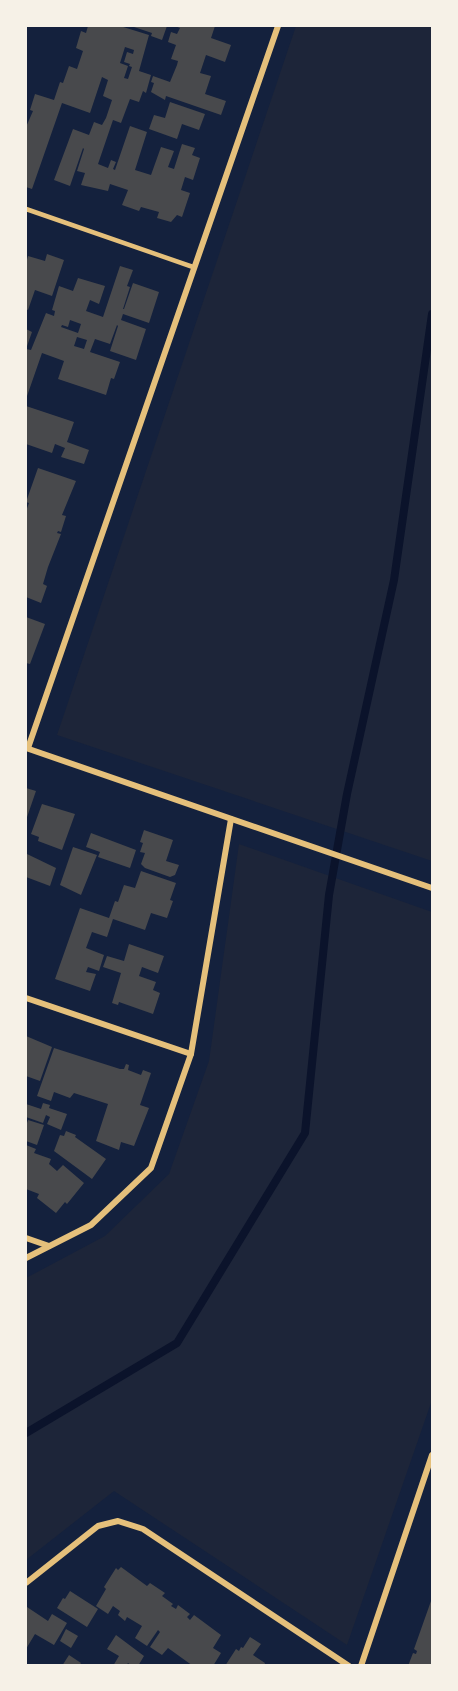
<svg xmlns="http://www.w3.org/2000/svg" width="458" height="1691" font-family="'Libre Baskerville',serif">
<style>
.green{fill:#1d2539}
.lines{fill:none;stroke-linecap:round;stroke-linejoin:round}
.stream{stroke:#0b132b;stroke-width:8}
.building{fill:#48494c;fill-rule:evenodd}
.service{stroke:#e5c07b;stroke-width:4.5}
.minor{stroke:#e5c07b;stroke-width:6}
</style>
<rect width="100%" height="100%" fill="#14213d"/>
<g class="green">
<polygon points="296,26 432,26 432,861 57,735"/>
<polygon points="239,844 432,912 432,1400 347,1645 114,1491 26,1560 26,1278 105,1236 169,1174 209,1061"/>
</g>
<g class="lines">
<polyline class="stream" points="26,1433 177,1343 305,1133 329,895 347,794 394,580 432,314"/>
</g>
<g class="building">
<path d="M88,26H120L149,35L139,71L151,75L146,93L143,91L139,102L130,99L121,123L113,120L98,164L108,168L111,160L116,162L113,169L115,170L130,126L147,132L135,170L151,175L161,147L174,151L168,167L174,169L182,144L195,148L192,155L200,158L193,180L185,177L181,190L190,193L182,217L177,215L171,222L157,218L159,212L141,207L139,211L122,205L128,190L110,184L108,191L81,185L85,173L77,171L84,149L83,148L70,186L54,180L73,129L89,135L94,122L102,125L106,118L112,100L103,96L108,80L102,77L90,113L62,103L32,189L26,187V127L33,111L30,110L35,94L54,100L60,82L63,83L69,66L77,69L83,51L76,48L81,31L86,33ZM125,47L134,50L133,54L127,52L124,62L130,64L129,66L132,67L128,79L124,78L128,66L120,63Z"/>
<polygon points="131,26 167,26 162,40 151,36 152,33"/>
<polygon points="175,26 215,26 211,38 231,45 225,62 206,55 200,73 211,76 205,94 226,101 221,115 166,96 165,100 151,92 154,83 151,82 153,76 170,82 177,65 178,61 171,59 176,45 168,42 171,32 177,34 180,28"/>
<polygon points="170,102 205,114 199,130 182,124 177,139 149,129 154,115 165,118"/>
<polygon points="47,254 64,260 52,296 35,290 28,310 26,309 26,263 28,256 45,261"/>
<path d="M120,266L133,270L127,286L130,287L123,309H124L133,283L159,292L149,323L123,314L121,320L146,329L136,360L110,351L118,326L117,325L110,344L95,339L90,352L120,362L114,379L111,378L106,395L58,379L64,361L42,353L26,399V329L32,332L26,349L31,350L46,313L54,316L55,311L52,310L59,286L73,291L78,278L105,286L99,304L90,300L86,311L103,317ZM70,320L81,324L78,333L61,327L62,325L68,327ZM77,337L87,340L84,349L74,346Z"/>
<polygon points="26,406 74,422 67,442 89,450 84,464 61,457 65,448 55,444 52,453 26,444"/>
<polygon points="38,468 76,481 62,515 66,516 61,532 58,531 57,533 61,534 48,567 43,584 47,586 41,603 26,597 26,511 29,503 26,502"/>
<polygon points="26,617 45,624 30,664 26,663"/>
<polygon points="26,788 36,791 26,820"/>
<polygon points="42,804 75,814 62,850 38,841 39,837 31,834"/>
<polygon points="144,830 173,840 166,861 179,865 175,875 170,877 145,868 141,864 145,853 140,852 143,843 140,842"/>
<polygon points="91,833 136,850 130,868 98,857 100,852 86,847"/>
<polygon points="73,847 97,855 81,895 60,885"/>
<polygon points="27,854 56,868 50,886 26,877"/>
<polygon points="141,871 176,883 170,900 173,901 167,918 151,913 145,930 113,919 107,937 92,932 86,948 104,955 99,971 88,967 86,972 96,974 90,991 55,979 80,908 109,918 115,901 118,902 124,885 135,888"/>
<polygon points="129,944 164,956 158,973 142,967 139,976 156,982 153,990 160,993 153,1014 119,1002 118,1005 112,1003 121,973 103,967 107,956 124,961"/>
<polygon points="26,1036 52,1047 40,1081 26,1076"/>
<polygon points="54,1048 120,1069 124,1069 126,1064 129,1065 128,1070 141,1075 143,1070 151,1073 140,1105 149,1108 134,1146 121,1142 119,1150 96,1141 108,1104 74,1093 70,1098 54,1092 51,1101 37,1096"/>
<polygon points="43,1103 50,1105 49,1108 67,1114 61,1130 47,1124 50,1117 46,1115 43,1123 26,1117 26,1104 41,1109"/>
<polygon points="28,1120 44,1125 37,1145 26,1141 26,1126"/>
<polygon points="66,1131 76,1135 75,1137 106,1159 92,1179 54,1151 60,1135 64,1136"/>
<polygon points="26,1145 36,1149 34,1153 51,1159 49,1164 57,1171 63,1165 84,1183 67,1204 65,1202 56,1213 37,1198 39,1194 26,1189"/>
<polygon points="121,1567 147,1586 150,1583 165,1593 162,1596 173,1604 171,1606 176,1609 178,1605 190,1614 187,1617 190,1620 194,1615 221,1635 213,1648 221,1653 213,1666 193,1666 168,1648 162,1655 150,1647 160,1632 158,1630 147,1646 135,1638 142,1626 127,1617 125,1621 118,1615 120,1611 113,1606 108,1614 96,1606 106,1589 104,1587 116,1568 118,1570"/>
<polygon points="70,1591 98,1609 87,1627 57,1608 63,1598 65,1599"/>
<polygon points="431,1601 432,1602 432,1666 408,1666 413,1653 416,1654 417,1651 414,1649"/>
<polygon points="27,1607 48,1621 52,1614 67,1623 54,1645 35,1634 26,1649"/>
<polygon points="66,1629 78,1636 71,1648 60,1641"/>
<polygon points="116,1635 144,1656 138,1666 132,1666 128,1663 126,1666 113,1666 119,1656 107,1649"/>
<polygon points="250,1637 261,1644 253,1655 265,1663 264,1666 225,1666 236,1649 239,1651 241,1647 243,1648"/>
<polygon points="69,1655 81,1663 79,1666 62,1666"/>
</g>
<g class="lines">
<polyline class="service" points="26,209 193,267"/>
<g class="minor">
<polyline points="26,748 432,888"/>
<polyline points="28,748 278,26"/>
<polyline points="26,998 191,1054"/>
<polyline points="26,1238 49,1246"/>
<polyline points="26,1258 91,1225 151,1168 191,1054 231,819"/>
<polyline points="26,1583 98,1526 118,1521 143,1529 349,1666"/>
<polyline points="361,1666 432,1455"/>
</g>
</g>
<rect width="458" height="1691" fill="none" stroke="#f6f1e7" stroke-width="54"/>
</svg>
